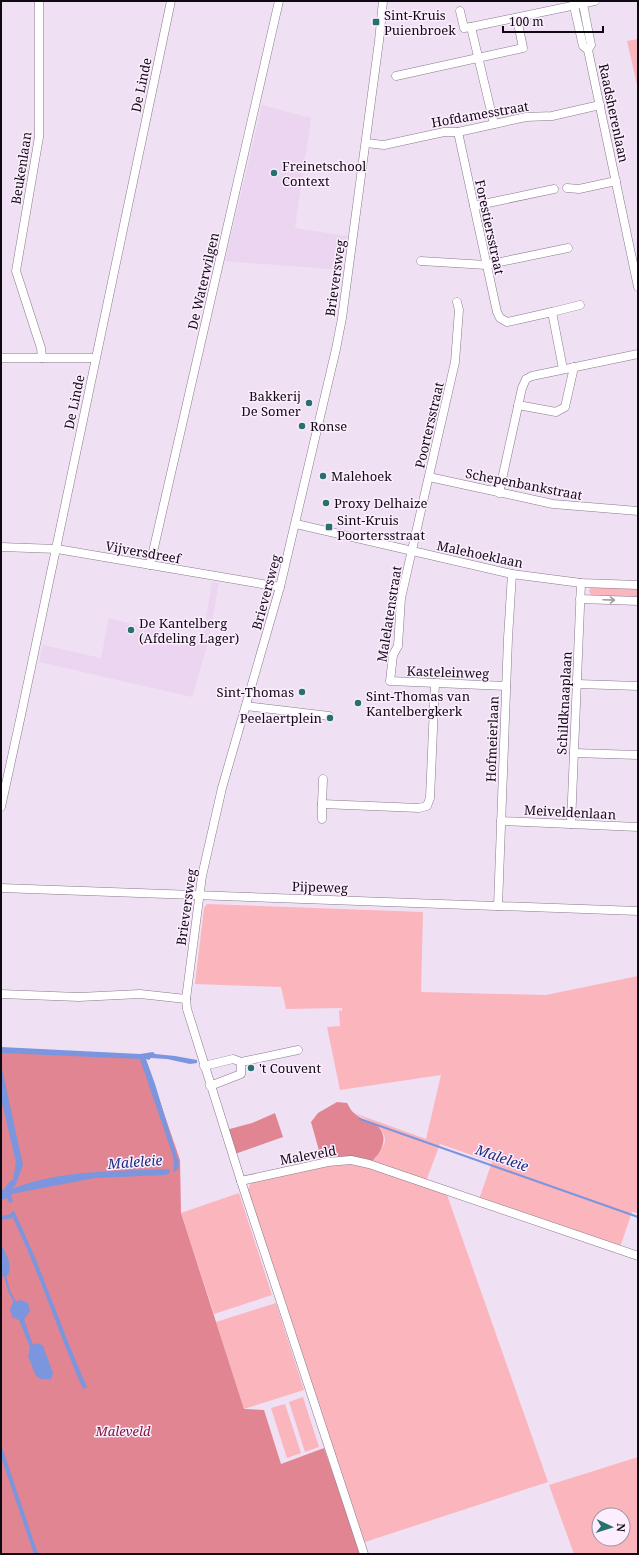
<svg xmlns="http://www.w3.org/2000/svg" width="639" height="1555" font-family="'Noto Serif',serif">
<style>
.built{fill:#ebd5f0}
.green{fill:#fbb5bd;fill-rule:evenodd}
.forest{fill:#e08591}
.water{fill:#7b96de}
.lines{fill:none;stroke-linecap:round;stroke-linejoin:round}
.stream{stroke:#7b96de;stroke-width:2}
.minor-casing{stroke:#88798c;stroke-width:9}
.minor{stroke:#fff;stroke-width:8}
.oneway{stroke:#9f9da0}
.poi-dot{fill:#27716d;stroke:#fceeff;stroke-width:1.5}
.labels{text-anchor:middle;stroke-width:3;stroke-linejoin:round;paint-order:stroke}
.poi-label{font-size:13px;fill:#0f0a11;stroke:#fceeff;text-anchor:start}
.street-label{font-size:13px;fill:#0f0a11;stroke:#fceeff}
.park-label{font-size:13px;font-style:italic;fill:#821633;stroke:#fceeff}
.water-label{font-size:14px;font-style:italic;fill:#1b2d81;stroke:#fceeff}
</style>
<rect width="100%" height="100%" fill="#f0e0f4"/>
<g class="built">
<polygon points="262,105 311,118 295,228 347,236 342,270 225,261"/>
<polygon points="212,582 219,583 208,643 192,697 39,662 43,645 101,658 109,618 202,642"/>
</g>
<g class="green">
<polygon points="638,39 638,89 627,41"/>
<polygon points="591,587 638,588 638,599 592,597 589,591"/>
<path d="M207,904L423,912L421,992L546,995L638,976V1213L632,1212L619,1250L478,1202L492,1162L440,1144L425,1184L446,1192L548,1482L362,1543L247,1192L252,1180L328,1162L375,1159C378,1154 384,1146 385,1141C386,1127 364,1119 354,1113L426,1139L441,1075L340,1090L327,1027L340,1026L339,1010L342,1011V1008L286,1009L281,987L195,984L204,908Z"/>
<polygon points="239,1193 272,1295 214,1314 181,1213"/>
<polygon points="276,1303 304,1390 244,1409 216,1322"/>
<polygon points="303,1397 319,1447 305,1452 289,1402"/>
<polygon points="285,1404 301,1453 287,1458 271,1408"/>
<path d="M638,1457V1554H574L549,1485ZM599,1515H623V1539H599Z"/>
</g>
<g class="forest">
<polygon points="1,1049 145,1058 180,1160 181,1213 244,1409 264,1410 281,1464 324,1448 361,1554 1,1554"/>
<path d="M337,1102L347,1103C349,1106 351,1111 354,1113C360,1119 369,1121 376,1125C391,1137 381,1154 369,1164L328,1162L320,1154L311,1122L318,1113Z"/>
<polygon points="275,1113 283,1137 235,1154 226,1130 252,1123"/>
</g>
<g class="water">
<polygon points="1,1047 140,1054 153,1052 155,1054 175,1056 197,1060 197,1063 190,1064 167,1059 151,1058 149,1060 146,1059 155,1084 179,1163 178,1169 173,1172 174,1164 173,1156 140,1059 1,1053"/>
<path d="M1,1064L23,1165L16,1184L12,1189C58,1170 120,1171 170,1169V1173L165,1175L95,1178L11,1194L13,1202L9,1203L7,1198L1,1200V1191L4,1189L11,1180H13L16,1162L1,1099Z"/>
<path d="M14,1211C42,1268 61,1329 87,1387L83,1389C58,1332 40,1274 13,1218L1,1220V1216L11,1214V1212Z"/>
<path d="M1,1244C6,1253 13,1266 8,1275L1,1277Z"/>
<polygon points="21,1300 28,1303 30,1311 24,1319 33,1345 38,1343 43,1346 53,1373 51,1379 41,1379 36,1376 28,1356 30,1347 19,1320 12,1317 10,1309 13,1302"/>
<polygon points="1,1444 38,1554 34,1554 1,1457"/>
</g>
<g class="lines">
<g class="stream">
<polyline points="360,1119 638,1217"/>
<polyline points="5,1276 9,1291 15,1302"/>
</g>
<defs>
<g id="minor">
<polyline points="39,1 39,137 16,271 41,348 42,358"/>
<polyline points="583,4 591,45 588,50 638,287"/>
<polyline points="574,6 583,46 588,50"/>
<polyline points="460,11 464,28 471,27"/>
<polyline points="396,76 523,48 517,18"/>
<polyline points="494,124 471,27 595,1"/>
<polyline points="458,132 497,312 500,318 507,322 552,312 563,369"/>
<polyline points="366,143 384,145 444,132 458,132 526,117 552,116 600,105"/>
<polyline points="567,188 579,189 616,181"/>
<polyline points="474,206 554,189"/>
<polyline points="421,261 486,265 568,248"/>
<polyline points="457,302 459,310 455,362 401,598 398,646 393,655 390,681 506,686"/>
<polyline points="552,312 580,305"/>
<polyline points="1,358 95,358"/>
<polyline points="518,405 556,412 565,407 574,367"/>
<polyline points="429,477 553,504 638,511"/>
<polyline points="499,493 522,388 526,379 532,376 638,354"/>
<polyline points="296,524 512,574 581,583 638,585"/>
<polyline points="1,547 57,549 280,587"/>
<polyline points="150,565 279,1"/>
<polyline points="580,599 638,601"/>
<polyline points="578,684 638,686"/>
<polyline points="246,706 329,716"/>
<polyline points="574,753 638,755"/>
<polyline points="323,779 322,804 419,808 427,806 430,798 435,683"/>
<path d="M1,807C60,539 114,270 171,1"/>
<polyline points="322,819 322,804"/>
<polyline points="501,821 638,827"/>
<polyline points="571,824 581,583"/>
<polyline points="1,888 638,911"/>
<polyline points="498,906 508,638 512,574"/>
<polyline points="1,994 79,997 140,994 186,999"/>
<polyline points="241,1062 298,1050"/>
<polyline points="204,1066 233,1059 241,1062 241,1074 210,1086"/>
<polyline points="241,1181 328,1162 351,1160 369,1164 638,1256"/>
<polyline points="364,1554 241,1181 187,1009 186,999 202,876 222,788 280,587 336,349 342,318 379,41 383,1"/>
</g>
</defs>
<use href="#minor" class="minor-casing"/>
<use href="#minor" class="minor"/>
</g>
<defs><path id="oneway-shaft" d="M-6 0H5M1.5-3L5.5 0L1.5 3" fill="none" stroke-width="1.6" stroke-linecap="round" stroke-linejoin="round"/></defs>
<use class="oneway" href="#oneway-shaft" transform="translate(609 600) rotate(2)"/>
<g class="poi-dot">
<rect x="372" y="18" width="8" height="8" rx="2"/>
<circle cx="274" cy="173" r="4"/>
<circle cx="309" cy="403" r="4"/>
<circle cx="302" cy="426" r="4"/>
<circle cx="323" cy="476" r="4"/>
<circle cx="326" cy="503" r="4"/>
<rect x="325" y="523" width="8" height="8" rx="2"/>
<circle cx="131" cy="630" r="4"/>
<circle cx="302" cy="692" r="4"/>
<circle cx="358" cy="703" r="4"/>
<circle cx="330" cy="718" r="4"/>
<circle cx="251" cy="1068" r="4"/>
</g>
<g class="labels">
<g class="poi-label">
<text x="384" y="20">Sint-Kruis<tspan x="384" dy="15">Puienbroek</tspan></text>
<text x="282" y="171">Freinetschool<tspan x="282" dy="15">Context</tspan></text>
<text x="301" y="401" text-anchor="end">Bakkerij<tspan x="301" dy="15">De Somer</tspan></text>
<text x="310" y="431">Ronse</text>
<text x="331" y="481">Malehoek</text>
<text x="334" y="508">Proxy Delhaize</text>
<text x="337" y="525">Sint-Kruis<tspan x="337" dy="15">Poortersstraat</tspan></text>
<text x="139" y="628">De Kantelberg<tspan x="139" dy="15">(Afdeling Lager)</tspan></text>
<text x="294" y="697" text-anchor="end">Sint-Thomas</text>
<text x="366" y="701">Sint-Thomas van<tspan x="366" dy="15">Kantelbergkerk</tspan></text>
<text x="322" y="723" text-anchor="end">Peelaertplein</text>
<text x="259" y="1073">'t Couvent</text>
</g>
<g class="street-label">
<text transform="translate(141 85) rotate(-78)" y="5">De Linde</text>
<text transform="translate(614 113) rotate(78)" y="5">Raadsherenlaan</text>
<text transform="translate(480 114) rotate(-10)" y="5">Hofdamesstraat</text>
<text transform="translate(21 168) rotate(-81)" y="5">Beukenlaan</text>
<text transform="translate(490 227) rotate(78)" y="5">Forestiersstraat</text>
<text transform="translate(335 278) rotate(-82)" y="5">Brieversweg</text>
<text transform="translate(203 281) rotate(-77)" y="5">De Waterwilgen</text>
<text transform="translate(74 402) rotate(-78)" y="5">De Linde</text>
<text transform="translate(429 425) rotate(-77)" y="5">Poortersstraat</text>
<text transform="translate(524 484) rotate(11)" y="5">Schepenbankstraat</text>
<text transform="translate(143 552) rotate(10)" y="5">Vijversdreef</text>
<text transform="translate(480 554) rotate(12)" y="5">Malehoeklaan</text>
<text transform="translate(266 592) rotate(-75)" y="5">Brieversweg</text>
<text transform="translate(389 614) rotate(-81)" y="5">Malelatenstraat</text>
<text transform="translate(448 672) rotate(2)" y="5">Kasteleinweg</text>
<text transform="translate(564 703) rotate(-87)" y="5">Schildknaaplaan</text>
<text transform="translate(492 739) rotate(-88)" y="5">Hofmeierlaan</text>
<text transform="translate(570 812) rotate(3)" y="5">Meiveldenlaan</text>
<text transform="translate(320 887) rotate(2)" y="5">Pijpeweg</text>
<text transform="translate(186 907) rotate(-82)" y="5">Brieversweg</text>
<text transform="translate(308 1155) rotate(-10)" y="5">Maleveld</text>
</g>
<g class="park-label">
<text x="123" y="1436">Maleveld</text>
</g>
<g class="water-label">
<text transform="translate(502 1158) rotate(19)" y="5">Maleleie</text>
<text transform="translate(135 1162) rotate(-4)" y="5">Maleleie</text>
</g>
</g>
<rect width="639" height="1555" fill="none" stroke="#0f0a11" stroke-width="4"/>
<g transform="translate(611 1527) rotate(94)"><circle r="19" fill="#fceeff" stroke="#9d93a0"/>
<path d="M0-3L7 15L0 10L-7 15Z" fill="#27716d"/>
<text y="-6" font-size="11" font-weight="bold" text-anchor="middle" fill="#0f0a11">N</text>
</g>
<path d="M503 26v6h100v-6" fill="none" stroke="#0f0a11" stroke-width="2"/>
<text x="509" y="26" font-size="12" fill="#0f0a11" stroke="#fceeff" stroke-width="3" paint-order="stroke">100 m</text>
</svg>
